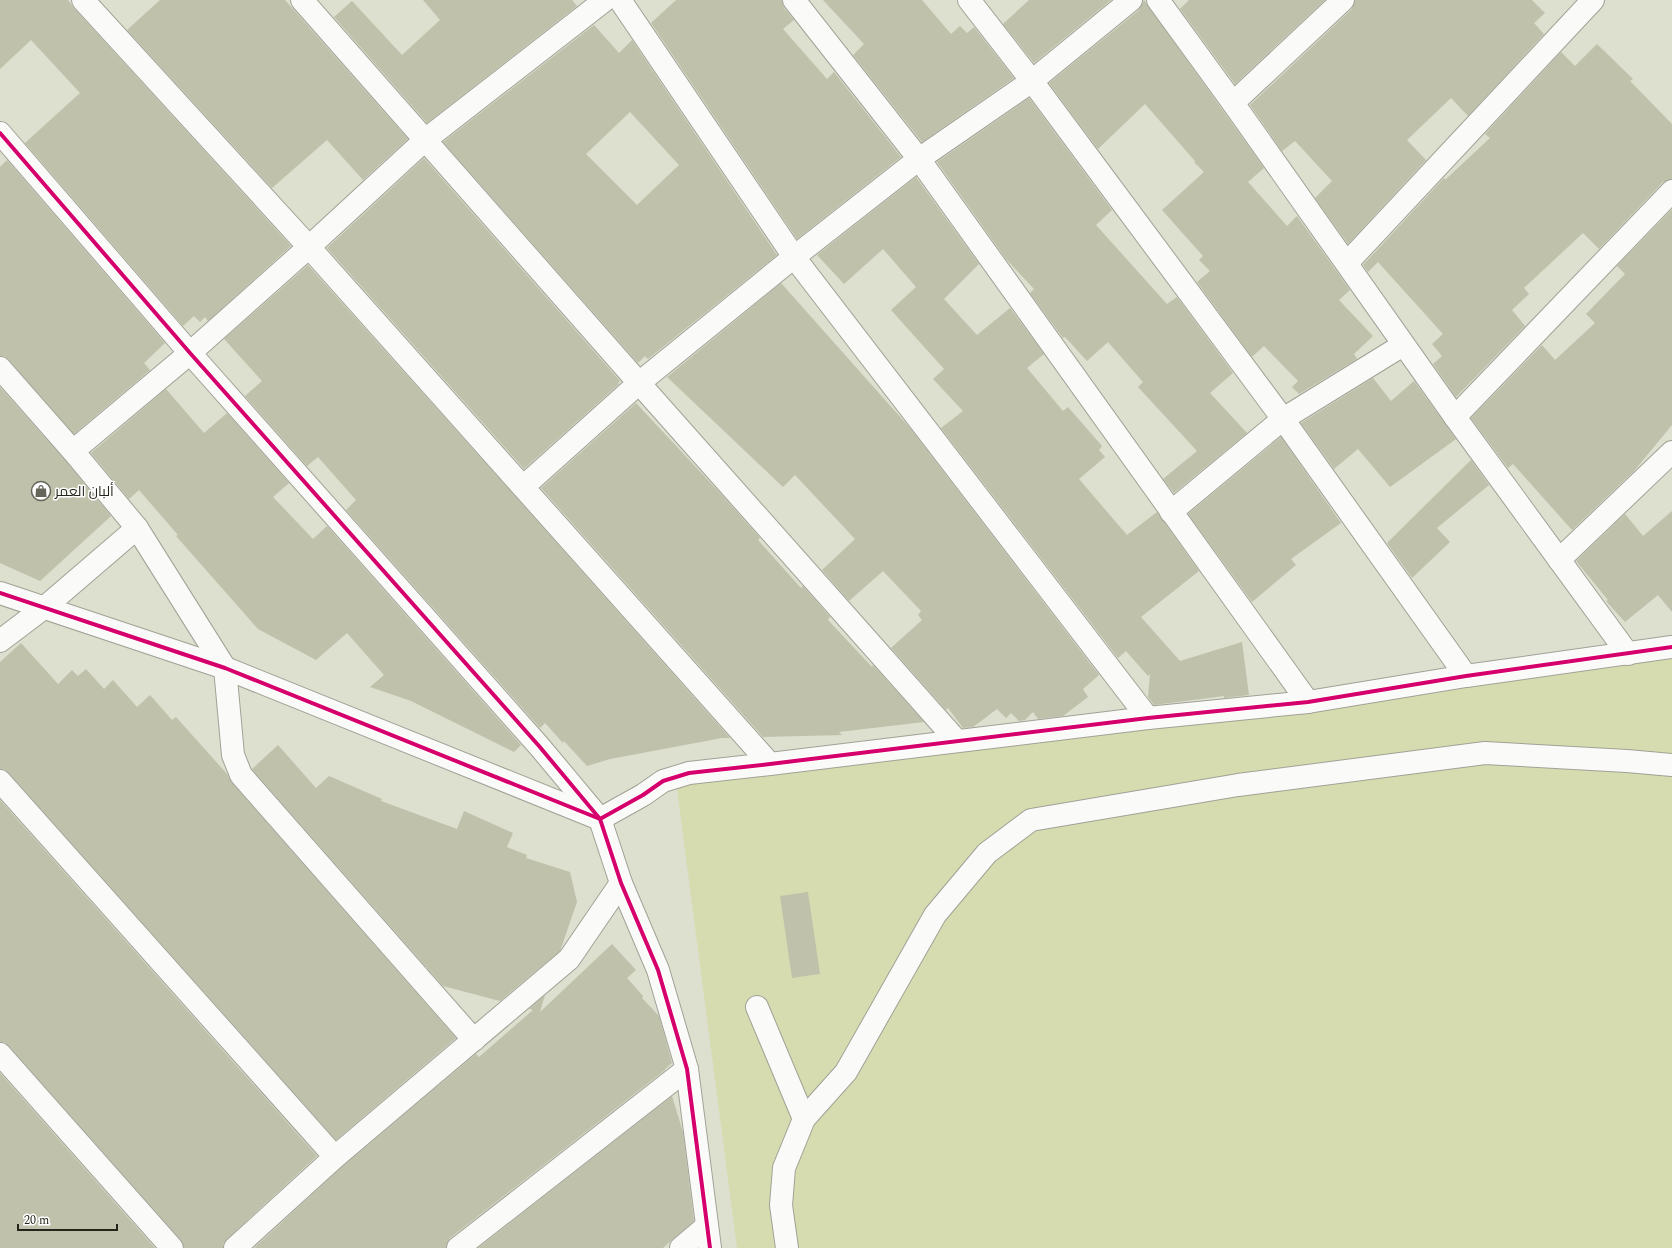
<svg xmlns="http://www.w3.org/2000/svg" width="1672" height="1248" font-family="Spectral,Cairo,serif">
<style>
.green{fill:#d7dcb0}
.building{fill:#bfc1ab;fill-rule:evenodd}
.lines{fill:none;stroke-linecap:round;stroke-linejoin:round}
.minor-casing{stroke:#a0a296;stroke-width:24}
.minor{stroke:#fafaf8;stroke-width:22}
.cycleway-casing{stroke:#fff;stroke-width:6}
.cycleway{stroke:#d6006c;stroke-width:4}
.labels{text-anchor:middle;stroke-width:3;stroke-linejoin:round;paint-order:stroke}
.poi-label{font-size:14px;fill:#24251a;stroke:#fff;text-anchor:start}
</style>
<rect width="100%" height="100%" fill="#dddfcf"/>
<polygon class="green" points="1672,641 1672,1248 737,1248 675,774 1330,690"/>
<g class="building">
<polygon points="0,0 68,0 74,8 291,246 208,321 205,317 200,322 194,316 183,326 25,143 80,93 31,40 0,69"/>
<polygon points="160,0 285,0 408,139 363,180 327,140 272,188 127,30"/>
<polygon points="423,0 572,0 577,6 427,123 334,17 352,1 402,55 440,20"/>
<polygon points="676,0 782,0 784,8 794,20 783,29 827,79 834,72 901,157 797,239 651,23"/>
<polygon points="823,0 922,0 951,34 960,26 967,33 974,27 1014,78 922,142 853,55 864,44"/>
<polygon points="1029,0 1111,0 1034,63 1003,24"/>
<polygon points="1144,0 1264,168 1248,182 1287,226 1297,216 1350,290 1339,300 1373,336 1354,354 1357,359 1299,394 1292,387 1298,381 1264,346 1252,357 1197,282 1210,271 1199,260 1203,256 1162,210 1204,172 1194,162 1195,161 1145,104 1098,149 1049,83 1139,10"/>
<polygon points="1189,0 1325,0 1235,84 1180,9"/>
<polygon points="1355,0 1532,0 1545,13 1534,23 1544,34 1468,116 1451,98 1407,140 1426,160 1348,244 1315,198 1332,181 1295,141 1282,151 1250,105 1352,9"/>
<path d="M594,25L619,53L632,40L777,255L648,359L645,356L638,363L443,142ZM630,112L679,165L637,205L586,154Z"/>
<polygon points="1597,44 1633,79 1630,81 1672,124 1672,179 1663,182 1599,249 1583,233 1524,288 1529,294 1512,310 1525,326 1456,397 1433,364 1442,356 1432,344 1443,334 1378,262 1368,272 1363,265 1444,178 1445,180 1490,138 1485,134 1561,52 1575,66"/>
<polygon points="1029,98 1112,210 1096,225 1167,304 1177,297 1233,373 1210,393 1247,433 1174,493 1163,479 1197,451 1138,387 1143,382 1108,342 1087,361 1065,337 1063,338 1030,293 1034,289 1006,259 937,162"/>
<polygon points="424,158 620,381 618,383 619,384 524,469 327,248"/>
<polygon points="7,160 165,343 144,363 150,370 74,434 9,360 4,356 0,356 0,167"/>
<polygon points="916,177 979,264 944,299 977,335 1010,308 1044,354 1027,368 1063,411 1068,407 1102,446 1099,450 1105,457 1079,479 1127,535 1157,512 1199,571 1141,617 1180,661 1242,642 1249,695 1224,698 1224,696 1154,705 1148,697 1150,674 1148,676 1126,651 1118,658 941,428 963,411 933,379 944,369 891,310 916,287 883,249 844,284 817,255"/>
<polygon points="1672,209 1672,425 1634,471 1572,530 1513,464 1508,468 1471,418 1542,345 1555,360 1595,323 1586,314 1625,274 1617,266"/>
<polygon points="308,265 514,495 730,738 722,738 610,759 587,766 564,741 563,743 545,723 540,728 346,510 356,500 318,457 307,466 245,396 262,381 224,339"/>
<polygon points="781,283 910,428 1099,675 1083,689 1088,697 1063,716 1038,719 1033,712 1025,720 1019,721 1011,713 1006,718 997,709 973,727 963,728 948,708 946,710 891,648 922,620 918,615 921,611 883,571 849,601 822,570 855,539 795,475 783,487 667,377"/>
<polygon points="1373,378 1391,401 1414,381 1456,439 1390,487 1358,449 1334,469 1301,423"/>
<polygon points="0,387 64,459 111,516 40,581 0,563"/>
<polygon points="166,389 204,433 227,413 289,483 273,497 313,539 327,526 521,745 514,752 411,701 370,687 384,675 347,633 316,660 258,629 176,536 178,535 139,490 129,499 91,453"/>
<polygon points="636,403 721,494 760,538 758,540 801,588 803,586 830,617 828,620 872,667 873,665 924,722 839,732 842,735 763,737 541,488"/>
<polygon points="1281,437 1341,523 1291,559 1296,565 1252,602 1188,514"/>
<polygon points="1471,460 1489,485 1437,528 1450,542 1412,578 1387,543"/>
<polygon points="1672,511 1672,612 1658,595 1625,622 1606,601 1608,600 1576,561 1625,514 1643,536"/>
<polygon points="21,643 58,684 72,670 78,676 86,669 104,689 113,680 137,707 150,695 172,720 176,717 227,774 232,783 456,1038 336,1140 9,773 4,769 0,769 0,662"/>
<polygon points="278,745 316,788 329,776 382,799 381,801 457,829 464,811 513,833 507,847 527,855 526,858 570,872 577,902 560,951 500,1001 443,986 252,769"/>
<polygon points="0,800 317,1156 227,1239 223,1244 223,1248 184,1248 181,1240 9,1046 4,1042 0,1042"/>
<polygon points="808,892 820,974 792,978 780,896"/>
<polygon points="612,944 636,970 627,978 643,996 642,998 659,1016 672,1063 665,1069 665,1070 450,1238 447,1243 446,1248 254,1248 343,1166 476,1054 479,1057 533,1010 529,1009 545,995 540,1012"/>
<polygon points="0,1073 155,1248 0,1248"/>
<polygon points="672,1096 683,1132 694,1221 663,1248 478,1248"/>
</g>
<g class="lines">
<defs>
<g id="minor">
<polyline points="83,0 309,247 770,764"/>
<polyline points="302,0 639,383 957,741"/>
<polyline points="620,0 794,257 1148,718"/>
<polyline points="794,0 919,159 1308,702"/>
<polyline points="969,0 1032,81 1283,419 1466,676"/>
<polyline points="1158,0 1233,103 1455,417 1628,654"/>
<polyline points="1233,103 1343,0"/>
<polyline points="0,133 190,353 539,746 600,819 621,883 658,970 687,1069 710,1248"/>
<polyline points="1347,263 1593,0"/>
<polyline points="0,368 73,451 137,528 225,668 233,755 241,775 474,1040"/>
<polyline points="1455,417 1672,191"/>
<polyline points="73,451 190,353 309,247 425,140 605,0"/>
<polyline points="523,487 639,383 794,257 919,159 1032,81 1131,0"/>
<polyline points="1171,512 1283,419 1403,345"/>
<polyline points="1559,560 1672,452"/>
<polyline points="0,593 225,668 600,819 643,795 663,781 689,773 770,764 1148,718 1308,702 1466,676 1672,647"/>
<polyline points="0,641 45,607 137,528"/>
<polyline points="0,781 335,1157"/>
<polyline points="757,1007 804,1119"/>
<polyline points="0,1054 172,1248"/>
<polyline points="235,1248 335,1157 569,959 621,883"/>
<polyline points="458,1248 687,1069"/>
<polyline points="681,1248 707,1226"/>
<polyline points="787,1248 781,1205 784,1168 804,1119 846,1072 935,915 987,853 1031,820 1238,785 1485,753 1627,761 1672,765"/>
</g>
</defs>
<use href="#minor" class="minor-casing"/>
<use href="#minor" class="minor"/>
<defs>
<g id="cycleway">
<polyline points="0,133 190,353 539,746 600,819 621,883 658,970 687,1069 710,1248"/>
<polyline points="0,593 225,668 600,819 643,795 663,781 689,773 770,764 1148,718 1308,702 1466,676 1672,647"/>
</g>
</defs>
<use href="#cycleway" class="cycleway-casing"/>
<use href="#cycleway" class="cycleway"/>
</g>
<defs>
<symbol id="shop-ring" viewBox="-11 -11 22 22"><circle r="9.5" fill="#fff" stroke="#656659" stroke-width="1.5"/><path d="M-5-2.5h2.3a2.7 3.5 0 0 1 5.4 0H5L5.5 6h-11ZM-1.5-2.5h3a1.5 2.3 0 0 0-3 0Z" fill="#656659"/></symbol>
</defs>
<g fill-rule="evenodd">
<use href="#shop-ring" x="30" y="480" width="22" height="22"/>
</g>
<g class="labels">
<g class="poi-label">
<text x="55" y="496">ألبان العمر</text>
</g>
</g>
<path d="M18 1224v6h99v-6" fill="none" stroke="#24251a" stroke-width="2"/>
<text x="24" y="1224" font-size="12" fill="#24251a" stroke="#ffffff" stroke-width="3" paint-order="stroke">20 m</text>
</svg>
